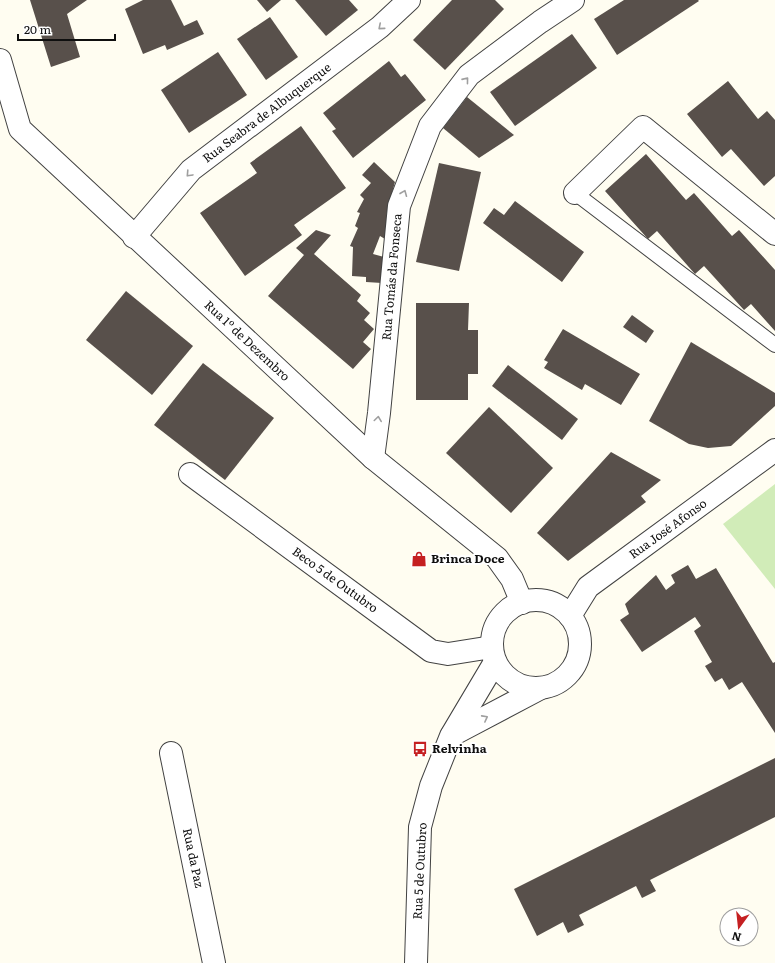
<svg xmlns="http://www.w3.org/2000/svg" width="775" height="963" font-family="Literata,serif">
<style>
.green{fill:#d1ecb8}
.building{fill:#58504b}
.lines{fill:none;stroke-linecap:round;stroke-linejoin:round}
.service-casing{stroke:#424242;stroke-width:16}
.minor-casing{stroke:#424242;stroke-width:24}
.service{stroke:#fff;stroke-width:14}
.minor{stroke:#fff;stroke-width:22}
.oneway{stroke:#9f9f9f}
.labels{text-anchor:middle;stroke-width:4;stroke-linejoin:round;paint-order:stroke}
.street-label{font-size:12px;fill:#0f0f0f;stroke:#fff}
.poi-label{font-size:12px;font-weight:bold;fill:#0f0f0f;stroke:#fff;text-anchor:start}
</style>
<rect width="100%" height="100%" fill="#fffdf1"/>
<polygon class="green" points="775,484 775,589 723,524"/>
<g class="building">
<polygon points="30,0 87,0 67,14 80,57 51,67"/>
<polygon points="143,0 171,0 184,26 197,20 204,34 167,50 165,45 143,54 125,9"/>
<polygon points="257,0 281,0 267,12"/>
<polygon points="295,0 349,0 358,10 326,36"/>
<polygon points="452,0 495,0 504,9 445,70 413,40"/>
<polygon points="624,0 698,0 699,1 617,55 594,19"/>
<polygon points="270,17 298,57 266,80 237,39"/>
<polygon points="572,34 597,68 515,126 490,92"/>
<polygon points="218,52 247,95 189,133 161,90"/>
<polygon points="389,61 401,77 405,74 426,100 353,158 332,131 336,129 323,113"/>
<polygon points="728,81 758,119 767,111 775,120 775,176 764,186 731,149 722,157 687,114"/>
<polygon points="467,97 514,135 479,158 443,128"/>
<polygon points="301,126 346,188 294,225 302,235 245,276 200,213 257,173 250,163"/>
<polygon points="646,154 686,200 694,193 732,236 739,230 775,270 775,331 751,304 744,310 704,266 695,274 657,231 648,239 605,191"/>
<polygon points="374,162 395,182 387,211 385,239 380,236 373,254 384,257 382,283 366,282 366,277 352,276 353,247 350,246 358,228 355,226 360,213 357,212 364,199 360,195 371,183 362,175"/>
<polygon points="439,163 481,172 459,271 416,262"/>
<polygon points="515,201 584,252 562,282 483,223 494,208 504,215"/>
<polygon points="316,230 331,235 314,254 361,295 357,301 370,313 364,320 374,329 363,342 371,349 353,369 268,296 304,255 296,248"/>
<polygon points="126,291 193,346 152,395 86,340"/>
<polygon points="416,303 469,303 468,330 478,330 478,374 468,374 468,400 416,400"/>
<polygon points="632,315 654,331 646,343 623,327"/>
<polygon points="563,329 640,374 621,405 585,384 582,390 544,368 548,362 544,360"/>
<polygon points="691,342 775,393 775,406 731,446 708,448 689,444 649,421"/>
<polygon points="203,363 274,418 225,480 154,425"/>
<polygon points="508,365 578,419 562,440 492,386"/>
<polygon points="489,407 553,468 511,513 446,453"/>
<polygon points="611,452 661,480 641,496 646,502 568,561 537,533"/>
<polygon points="688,565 696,579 716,568 773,663 775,662 775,733 742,682 729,690 722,678 715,682 705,666 712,662 694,631 701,626 695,617 642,652 620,620 629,614 625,604 656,575 666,590 675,583 671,575"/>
<polygon points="775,758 775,817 650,880 656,891 642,898 636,886 579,915 584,925 568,933 563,922 537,936 514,889"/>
</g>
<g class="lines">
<defs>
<polyline id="service" points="575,193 775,345"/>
<g id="minor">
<polyline points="0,60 20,129 373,458 497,558 512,579 522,603"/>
<polyline points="575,193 643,127 775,234"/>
<polyline points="134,237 191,170 380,27 409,0"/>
<polyline points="373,458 379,413 399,206 430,126 469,75 540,22 573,0"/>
<polyline points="190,474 431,651 448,654 492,647"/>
<circle cx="536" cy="644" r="44"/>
<polyline points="570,616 588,587 775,450"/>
<polyline points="452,735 541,688"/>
<polyline points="171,753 214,963"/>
<polyline points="416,963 420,827 431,786 451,736 495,662"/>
</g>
</defs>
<use href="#service" class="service-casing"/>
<use href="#minor" class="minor-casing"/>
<use href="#service" class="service"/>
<use href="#minor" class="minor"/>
</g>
<defs><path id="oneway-chevron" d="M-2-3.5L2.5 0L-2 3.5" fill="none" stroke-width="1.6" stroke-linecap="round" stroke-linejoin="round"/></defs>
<g class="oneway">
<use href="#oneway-chevron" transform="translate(381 27) rotate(139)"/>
<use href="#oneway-chevron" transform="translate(466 80) rotate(-51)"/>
<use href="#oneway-chevron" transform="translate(189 174) rotate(133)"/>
<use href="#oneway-chevron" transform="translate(404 193) rotate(-68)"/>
<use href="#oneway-chevron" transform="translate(378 419) rotate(-82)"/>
<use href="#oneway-chevron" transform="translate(485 718) rotate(-28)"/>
</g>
<defs>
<symbol id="shop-bare" viewBox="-9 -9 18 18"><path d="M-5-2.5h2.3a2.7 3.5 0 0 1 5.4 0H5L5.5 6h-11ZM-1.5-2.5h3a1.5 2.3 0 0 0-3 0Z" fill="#c52022" stroke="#fff" stroke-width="2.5" paint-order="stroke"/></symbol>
<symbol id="bus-bare" viewBox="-9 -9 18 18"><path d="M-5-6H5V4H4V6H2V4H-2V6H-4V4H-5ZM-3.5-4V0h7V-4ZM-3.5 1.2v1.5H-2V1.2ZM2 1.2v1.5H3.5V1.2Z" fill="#c52022" stroke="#fff" stroke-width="2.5" paint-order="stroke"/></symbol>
</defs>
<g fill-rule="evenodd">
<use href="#shop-bare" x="408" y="548" width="22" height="22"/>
<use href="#bus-bare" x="409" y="738" width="22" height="22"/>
</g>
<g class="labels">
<g class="street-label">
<text transform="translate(267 113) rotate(-37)" y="4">Rua Seabra de Albuquerque</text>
<text transform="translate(392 277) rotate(-85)" y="4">Rua Tomás da Fonseca</text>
<text transform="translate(247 341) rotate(43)" y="4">Rua 1º de Dezembro</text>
<text transform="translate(668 529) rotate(-36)" y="4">Rua José Afonso</text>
<text transform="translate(335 580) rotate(36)" y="4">Beco 5 de Outubro</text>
<text transform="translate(193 858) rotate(78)" y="4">Rua da Paz</text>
<text transform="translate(420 871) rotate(-87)" y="4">Rua 5 de Outubro</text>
</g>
<g class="poi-label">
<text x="431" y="563">Brinca Doce</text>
<text x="432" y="753">Relvinha</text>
</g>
</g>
<g transform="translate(739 927) rotate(195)"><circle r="19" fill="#ffffff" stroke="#9f9f9f"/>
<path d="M0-3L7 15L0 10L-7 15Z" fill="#c52022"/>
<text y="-6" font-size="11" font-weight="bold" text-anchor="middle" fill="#0f0f0f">N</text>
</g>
<path d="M18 34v6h97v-6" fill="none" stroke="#0f0f0f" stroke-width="2"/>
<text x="24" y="34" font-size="12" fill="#0f0f0f" stroke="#ffffff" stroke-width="3" paint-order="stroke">20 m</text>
</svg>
